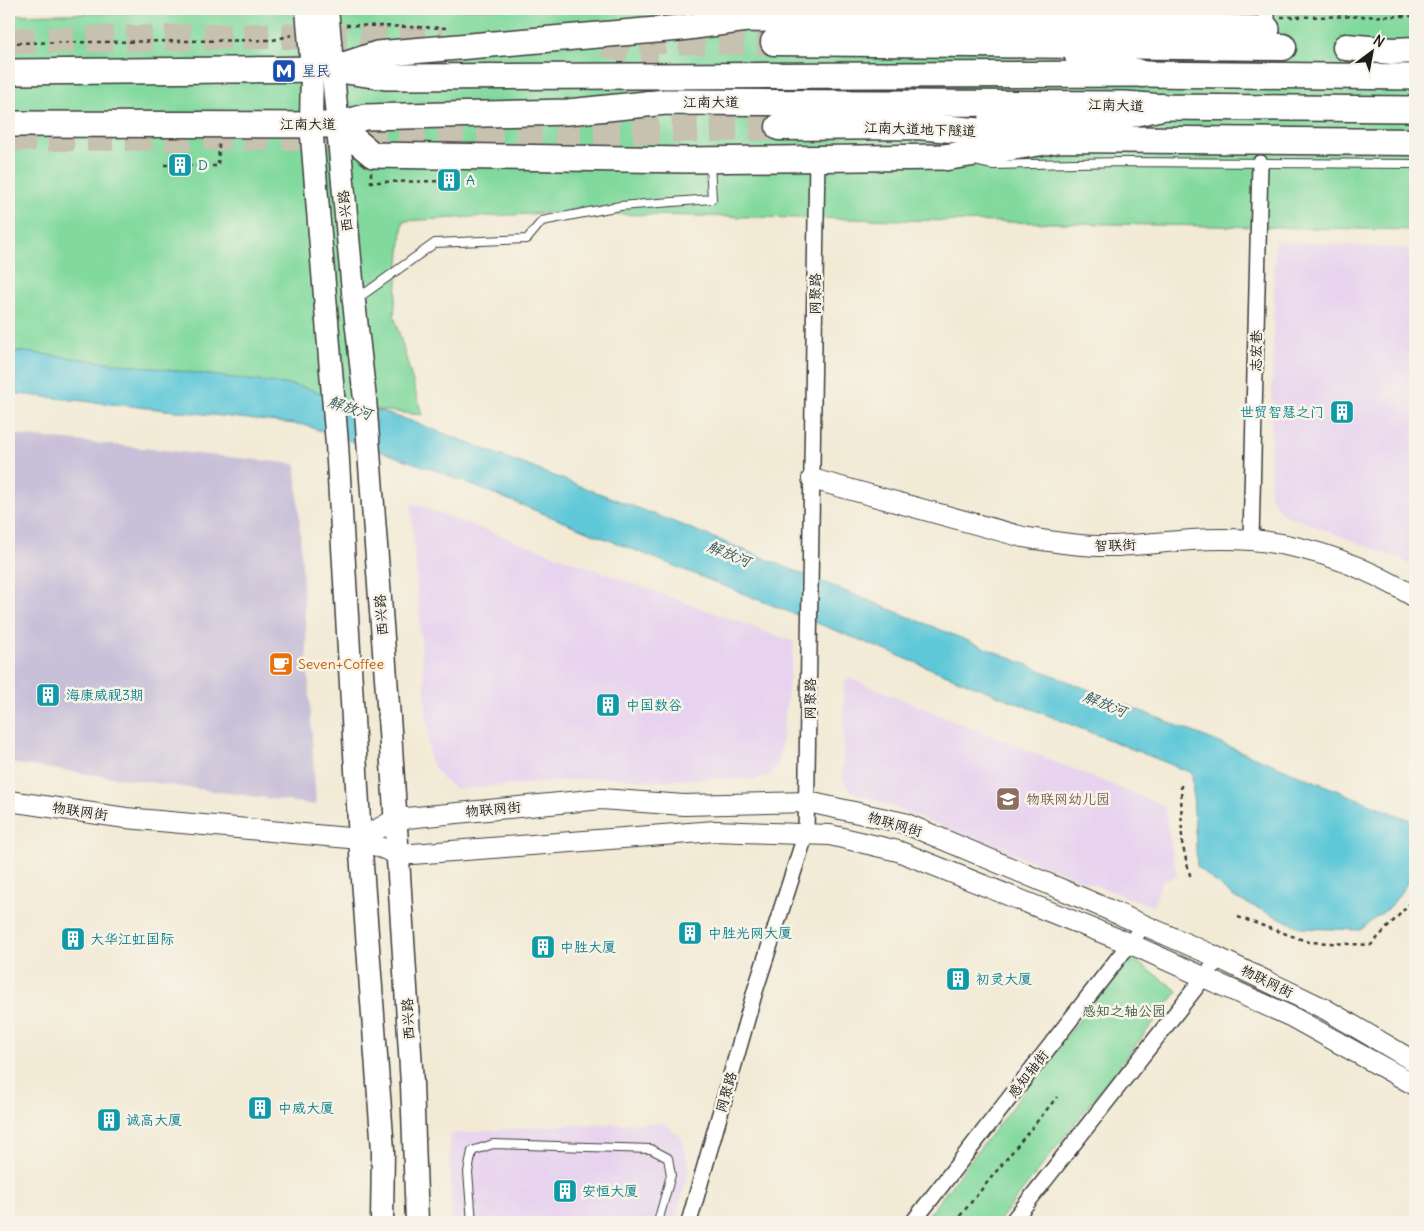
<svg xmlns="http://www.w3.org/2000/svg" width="1424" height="1231" font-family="Delius,'LXGW WenKai TC',sans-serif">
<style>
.built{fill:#e7d2ef}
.industrial{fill:#c8bfd8}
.green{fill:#81d99d;stroke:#4e7a5c}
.water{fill:#5ec8d8;stroke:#3d727a}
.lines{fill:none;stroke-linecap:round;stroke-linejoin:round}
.trunk-tunnel{stroke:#c7c1b0;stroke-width:26;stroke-dasharray:26 13;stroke-linecap:butt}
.service-casing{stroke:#3c3b38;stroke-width:10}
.minor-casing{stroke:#3c3b38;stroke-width:18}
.tertiary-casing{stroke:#3c3b38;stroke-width:22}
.secondary-casing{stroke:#3c3b38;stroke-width:25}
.primary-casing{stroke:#3c3b38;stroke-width:28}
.trunk-casing{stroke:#3c3b38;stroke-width:29}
.path{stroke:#3c3b38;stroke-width:2.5;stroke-dasharray:4 4;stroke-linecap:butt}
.service{stroke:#fff;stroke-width:8}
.minor{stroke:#fff;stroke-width:15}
.tertiary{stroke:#fff;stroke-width:20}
.secondary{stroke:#fff;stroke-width:22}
.primary{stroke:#fff;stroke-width:25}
.trunk{stroke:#fff;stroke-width:26}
.labels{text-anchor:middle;stroke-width:5;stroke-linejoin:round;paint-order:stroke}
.transit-label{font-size:14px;fill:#164399;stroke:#f7f3e8;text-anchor:start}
.street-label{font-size:14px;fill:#1c1c1c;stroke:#f7f3e8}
.culture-label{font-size:14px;fill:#0d838f;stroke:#f7f3e8;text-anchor:start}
.food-label{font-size:14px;fill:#c56008;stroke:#f7f3e8;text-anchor:start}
.education-label{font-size:14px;fill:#785e54;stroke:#f7f3e8;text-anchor:start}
.park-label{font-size:14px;fill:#3f5e49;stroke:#f7f3e8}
.water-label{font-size:15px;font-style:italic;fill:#33585e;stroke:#f7f3e8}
</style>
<rect width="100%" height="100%" fill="#f7f3e8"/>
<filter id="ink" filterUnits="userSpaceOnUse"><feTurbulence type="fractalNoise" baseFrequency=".02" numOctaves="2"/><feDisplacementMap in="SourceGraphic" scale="10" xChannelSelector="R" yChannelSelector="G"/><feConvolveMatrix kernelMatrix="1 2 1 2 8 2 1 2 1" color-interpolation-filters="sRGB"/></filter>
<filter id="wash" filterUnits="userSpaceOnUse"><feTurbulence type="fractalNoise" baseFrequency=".0096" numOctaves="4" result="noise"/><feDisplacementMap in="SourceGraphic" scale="20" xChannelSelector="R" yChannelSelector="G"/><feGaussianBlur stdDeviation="1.12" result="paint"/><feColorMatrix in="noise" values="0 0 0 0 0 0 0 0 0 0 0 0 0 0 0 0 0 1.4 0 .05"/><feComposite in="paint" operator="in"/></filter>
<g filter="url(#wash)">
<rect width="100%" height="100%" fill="#f2ead5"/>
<g class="built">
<polygon points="1275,241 1415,249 1415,569 1403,560 1281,513 1270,494"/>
<polygon points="411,503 794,642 779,762 768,776 755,780 710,778 655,781 611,777 457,789 443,780 430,761"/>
<polygon points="849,678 1164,806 1177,876 1162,881 1153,907 850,791 843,779 844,683"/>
<polygon points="664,1123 682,1138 689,1168 675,1222 451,1222 450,1134 563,1125"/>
</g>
<polygon class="industrial" points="9,434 296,464 316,805 9,763"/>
<g class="green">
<polygon points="318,9 1415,9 1415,230 546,213 403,221 394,315 422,415 9,366 9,15"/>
<polygon points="1129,956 1178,991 998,1222 923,1222"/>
</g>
<polygon class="water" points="9,350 299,386 411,421 682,525 1415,822 1415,872 1391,906 1360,930 1302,928 1235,898 1197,867 1192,773 429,468 304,425 9,393"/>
</g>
<g filter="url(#ink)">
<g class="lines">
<g class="trunk-tunnel">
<polyline points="9,41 273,36 443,40"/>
<polyline points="640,41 774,42"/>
<polyline points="604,43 641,55 658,55"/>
<polyline points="9,138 437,137 779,127"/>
</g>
<defs>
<g id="service">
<polyline points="979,162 993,165 1122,162 1415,164"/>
<polyline points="357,299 435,243 527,239 542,221 620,206 712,199 710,163"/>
<polyline points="472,1222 468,1172 472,1151 493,1144 651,1149 668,1158 671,1175 658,1222"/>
</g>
<g id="minor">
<polyline points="1267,9 1267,29"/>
<polyline points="1251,540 1260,163"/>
<polyline points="689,1222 755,991 806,833 817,158"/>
<polyline points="913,1222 1144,925"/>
<polyline points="1012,1222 1219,958"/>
</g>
<g id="tertiary">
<path d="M812,479L1023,537C1054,542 1084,547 1114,546C1159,544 1206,536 1251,540C1310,545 1366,567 1415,597"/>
<polyline points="9,801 126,818 360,839 399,855 715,831 830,835 898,851 1133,945 1292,1017 1415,1085"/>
<polyline points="360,839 396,819 601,799 684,805 808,802 904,823 1082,898 1210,954 1325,1009 1415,1062"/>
</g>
<g id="secondary">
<polyline points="307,9 312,69 311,124 337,444 360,839 383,1150 382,1222"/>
<polyline points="327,9 354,302 365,399 390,731 412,1084 417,1222"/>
</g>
<g id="primary">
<polyline points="338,67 377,54 680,28 747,19 1098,23 1267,29"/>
<polyline points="9,72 333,69 386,77 1142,74 1415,77"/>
<polyline points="9,124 337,125 365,117 568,112 666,102 1125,104 1162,107 1415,109"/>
<polyline points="337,125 373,155 687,160 947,157"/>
</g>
<g id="trunk">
<polyline points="1098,23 1145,37"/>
<polyline points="774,42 1283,47"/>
<polyline points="1346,47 1393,51 1415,50"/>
<polyline points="1078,56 1091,57 1142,74"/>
<polyline points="992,120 1125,115 1162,107"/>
<polyline points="779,127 917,126 1020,135"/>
<polyline points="947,157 1061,139 1415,142"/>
</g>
</defs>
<use href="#service" class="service-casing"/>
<use href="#minor" class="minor-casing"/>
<use href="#tertiary" class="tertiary-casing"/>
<use href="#secondary" class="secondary-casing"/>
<use href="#primary" class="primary-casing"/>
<use href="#trunk" class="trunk-casing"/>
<g class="path">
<polyline points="1281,17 1415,16"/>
<polyline points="346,25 448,28"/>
<polyline points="9,43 273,40 292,35"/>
<polyline points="164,165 218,166 219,144"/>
<polyline points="371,172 371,182 455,181"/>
<polyline points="1181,785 1182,843 1191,879"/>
<polyline points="1238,917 1309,942 1371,945 1415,898"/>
<polyline points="955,1222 1057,1097"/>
</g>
<use href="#service" class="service"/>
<use href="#minor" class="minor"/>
<use href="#tertiary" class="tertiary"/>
<use href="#secondary" class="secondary"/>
<use href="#primary" class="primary"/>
<use href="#trunk" class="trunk"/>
</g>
</g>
<defs>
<symbol id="metro-square" viewBox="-11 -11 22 22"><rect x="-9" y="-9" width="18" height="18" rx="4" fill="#1a4fb4" stroke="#f7f3e8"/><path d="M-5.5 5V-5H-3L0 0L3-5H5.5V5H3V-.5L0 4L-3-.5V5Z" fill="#fff"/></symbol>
<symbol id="building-square" viewBox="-11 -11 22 22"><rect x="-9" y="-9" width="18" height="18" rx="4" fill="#0f9aa8" stroke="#f7f3e8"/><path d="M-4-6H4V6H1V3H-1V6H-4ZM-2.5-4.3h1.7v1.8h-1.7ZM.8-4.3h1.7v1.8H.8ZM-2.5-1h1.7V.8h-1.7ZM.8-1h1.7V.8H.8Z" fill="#fff"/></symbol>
<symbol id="cafe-square" viewBox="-11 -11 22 22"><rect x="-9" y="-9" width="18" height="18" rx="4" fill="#e8710a" stroke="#f7f3e8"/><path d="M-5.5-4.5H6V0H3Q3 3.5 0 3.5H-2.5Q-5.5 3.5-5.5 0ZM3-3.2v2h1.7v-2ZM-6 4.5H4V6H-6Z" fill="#fff"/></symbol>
<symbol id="school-square" viewBox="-11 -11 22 22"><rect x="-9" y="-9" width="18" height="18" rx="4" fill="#8d6e63" stroke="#f7f3e8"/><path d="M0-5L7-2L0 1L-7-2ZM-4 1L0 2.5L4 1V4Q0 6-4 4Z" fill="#fff"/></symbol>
</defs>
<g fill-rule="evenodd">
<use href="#metro-square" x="270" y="57" width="28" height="28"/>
<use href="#building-square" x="166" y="151" width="28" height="28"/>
<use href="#building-square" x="435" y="166" width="28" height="28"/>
<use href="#building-square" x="1328" y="398" width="28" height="28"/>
<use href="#cafe-square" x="267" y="650" width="28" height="28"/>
<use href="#building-square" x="34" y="681" width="28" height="28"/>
<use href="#building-square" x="594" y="691" width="28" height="28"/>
<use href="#school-square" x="994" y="785" width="28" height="28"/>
<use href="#building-square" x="676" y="919" width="28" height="28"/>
<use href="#building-square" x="59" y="925" width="28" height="28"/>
<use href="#building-square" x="529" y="933" width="28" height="28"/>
<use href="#building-square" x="944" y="965" width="28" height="28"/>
<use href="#building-square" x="246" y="1094" width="28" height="28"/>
<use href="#building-square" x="95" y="1106" width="28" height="28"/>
<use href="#building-square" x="551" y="1177" width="28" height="28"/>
</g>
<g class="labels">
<g class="transit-label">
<text x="302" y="76">星民</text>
</g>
<g class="street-label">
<text x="711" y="107">江南大道</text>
<text transform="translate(1116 105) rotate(2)" y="5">江南大道</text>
<text x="308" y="129">江南大道</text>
<text transform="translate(920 129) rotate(2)" y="5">江南大道地下隧道</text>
<text transform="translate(345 211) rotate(-96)" y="5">西兴路</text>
<text transform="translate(815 294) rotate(-89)" y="5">网聚路</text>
<text transform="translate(1256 351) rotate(-89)" y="5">志宏巷</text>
<text transform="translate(1115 545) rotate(-2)" y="5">智联街</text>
<text transform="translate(381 615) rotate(-94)" y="5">西兴路</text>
<text transform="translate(810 699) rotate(-89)" y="5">网聚路</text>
<text transform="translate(493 809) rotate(-5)" y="5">物联网街</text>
<text transform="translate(80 811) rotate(8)" y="5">物联网街</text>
<text transform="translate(895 824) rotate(16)" y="5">物联网街</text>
<text transform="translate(1267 981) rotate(26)" y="5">物联网街</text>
<text transform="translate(408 1019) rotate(-93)" y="5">西兴路</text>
<text transform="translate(1028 1074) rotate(-52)" y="5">感知轴街</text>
<text transform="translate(726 1092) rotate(-74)" y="5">网聚路</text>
</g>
<g class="culture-label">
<text x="198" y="170">D</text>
<text x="466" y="185">A</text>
<text x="1324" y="417" text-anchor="end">世贸智慧之门</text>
<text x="66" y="700">海康威视3期</text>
<text x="626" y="710">中国数谷</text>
<text x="708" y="938">中胜光网大厦</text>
<text x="90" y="944">大华江虹国际</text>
<text x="560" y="952">中胜大厦</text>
<text x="976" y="984">初灵大厦</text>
<text x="278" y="1113">中威大厦</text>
<text x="126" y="1125">诚高大厦</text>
<text x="582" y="1196">安恒大厦</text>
</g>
<g class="food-label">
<text x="298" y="669">Seven+Coffee</text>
</g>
<g class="education-label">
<text x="1026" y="804">物联网幼儿园</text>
</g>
<g class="park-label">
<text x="1124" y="1016">感知之轴公园</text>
</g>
<g class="water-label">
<text transform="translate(350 408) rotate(18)" y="5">解放河</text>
<text transform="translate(729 554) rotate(22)" y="5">解放河</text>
<text transform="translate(1105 704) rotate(22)" y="5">解放河</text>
</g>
</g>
<rect width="1424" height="1231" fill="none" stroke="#f7f3e8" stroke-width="30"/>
<g transform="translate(1372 52) rotate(32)" stroke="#f7f3e8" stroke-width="4" paint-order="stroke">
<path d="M0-4L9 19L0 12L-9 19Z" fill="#1c1c1c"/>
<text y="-8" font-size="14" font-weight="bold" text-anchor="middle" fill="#1c1c1c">N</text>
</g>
</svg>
